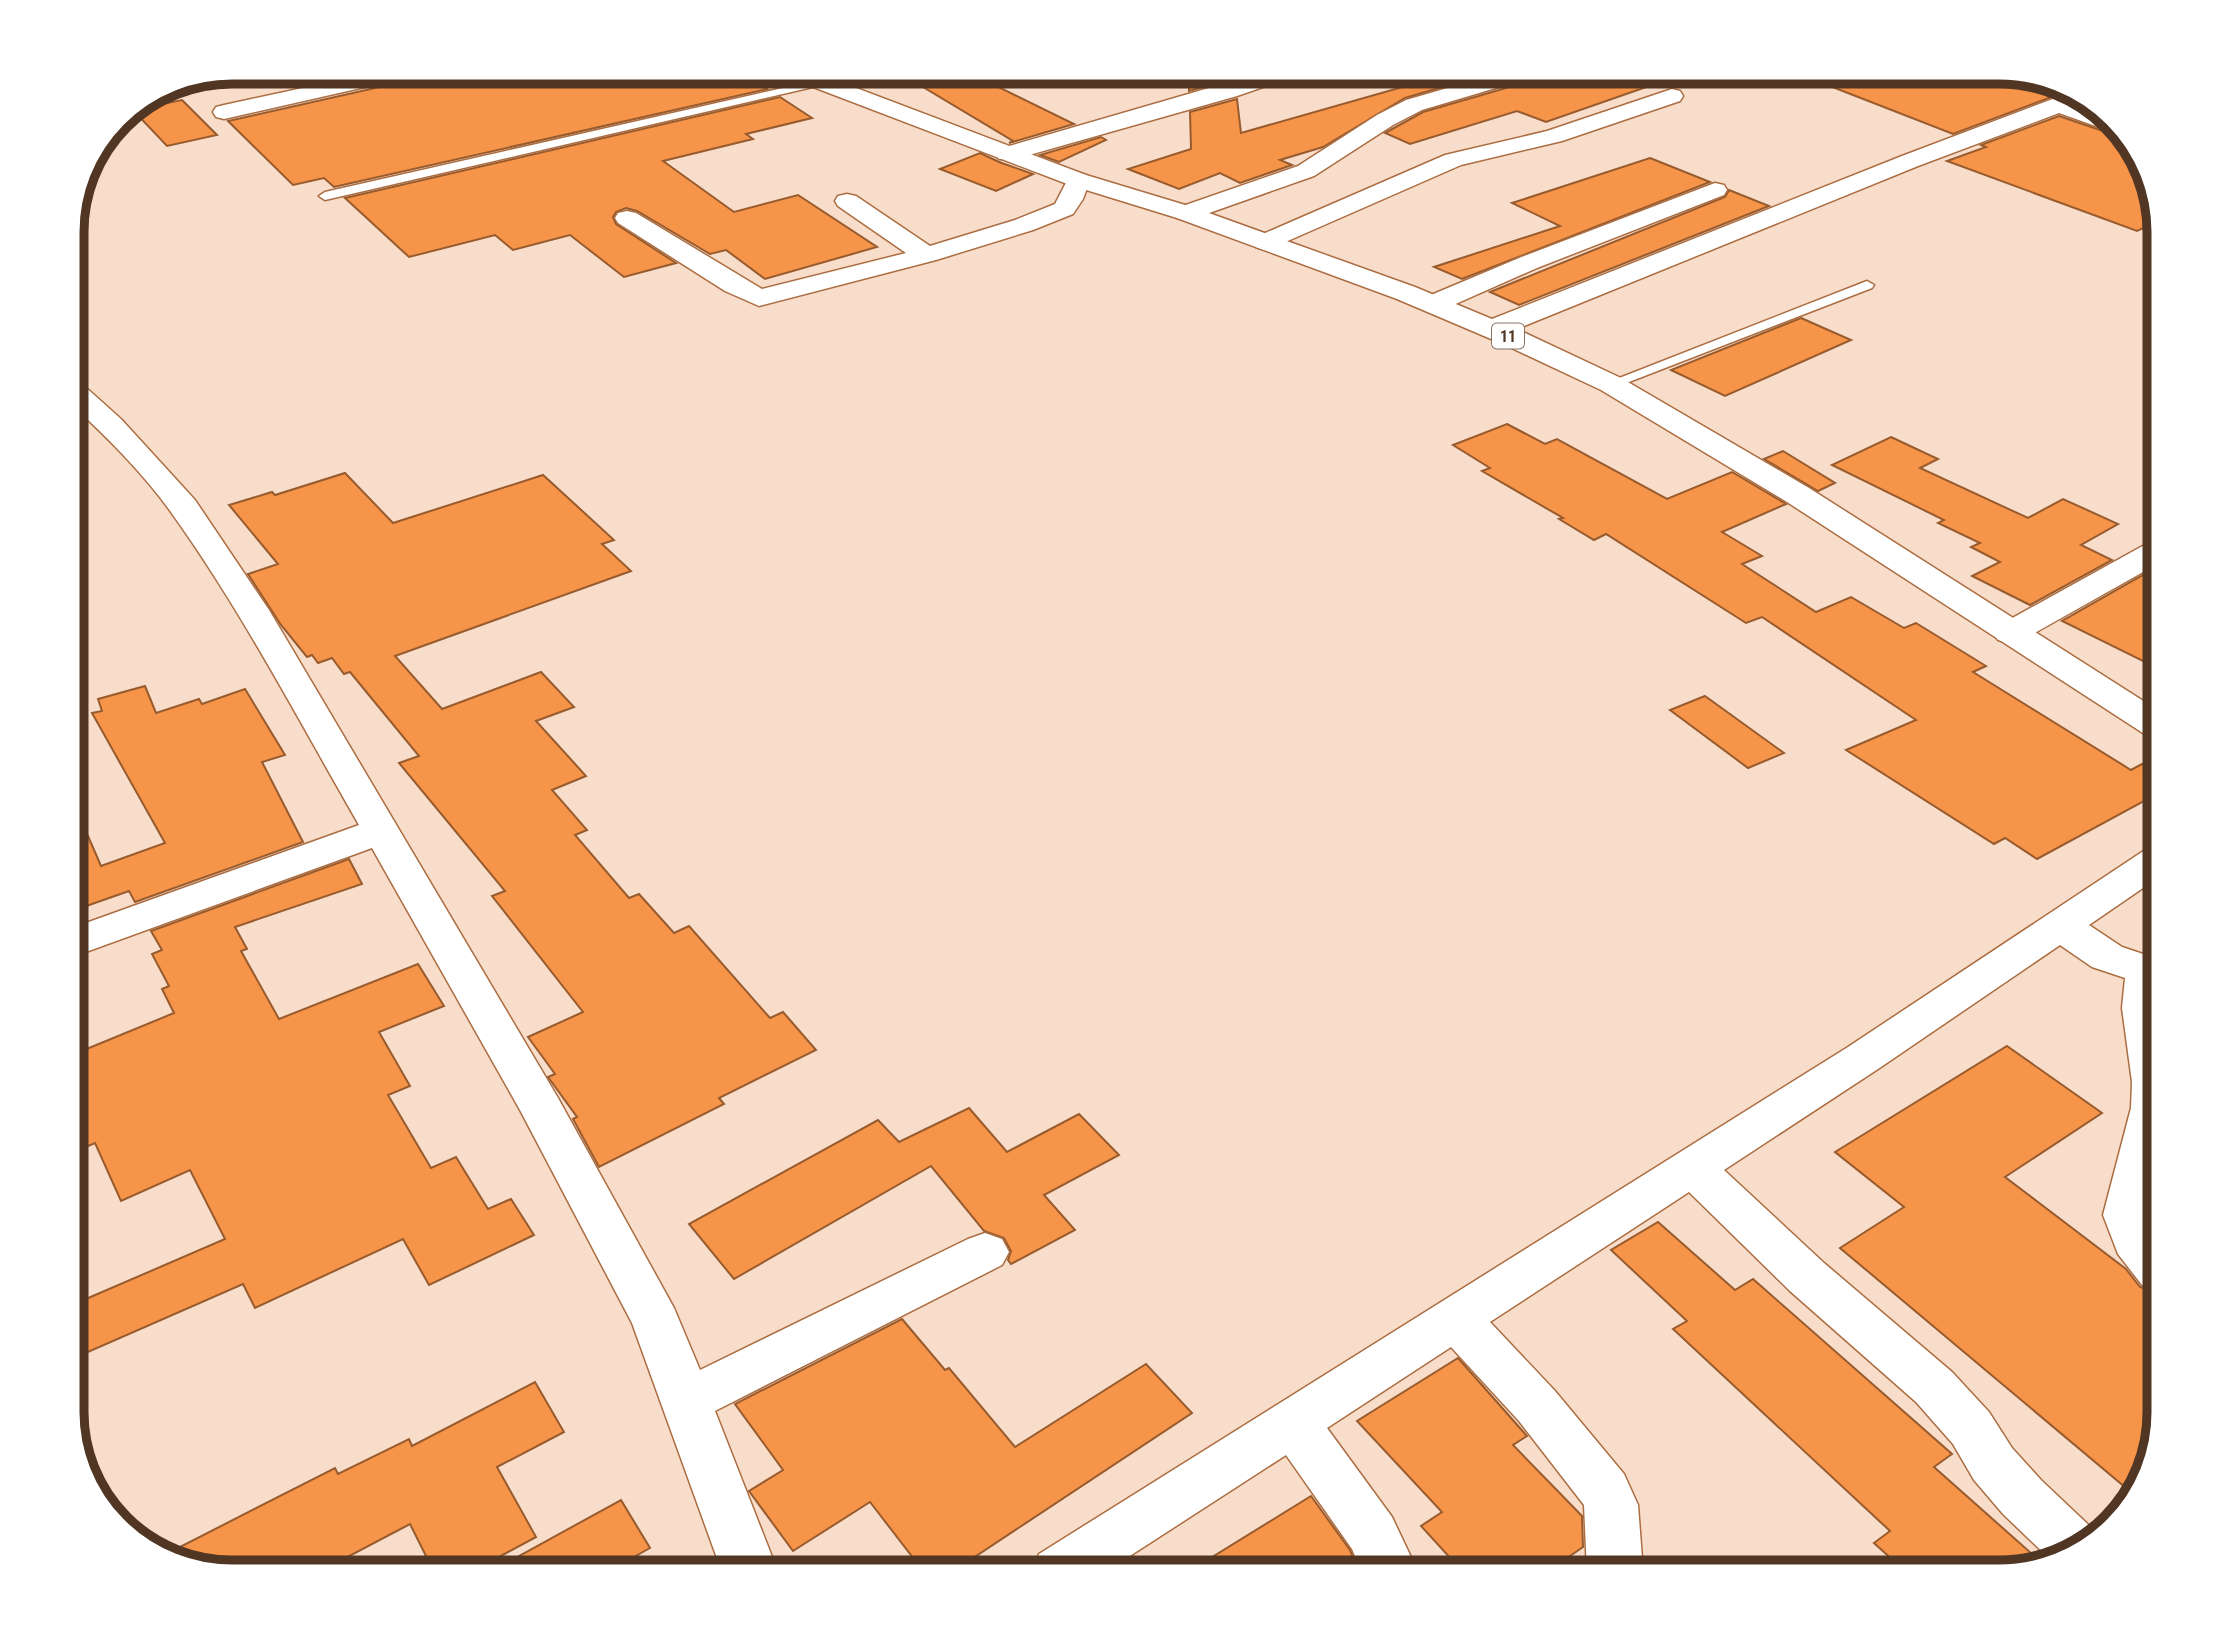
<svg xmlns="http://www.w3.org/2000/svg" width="2231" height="1644" font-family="'Roboto Condensed',sans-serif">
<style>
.building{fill:#f69449;stroke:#975b2e;stroke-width:2}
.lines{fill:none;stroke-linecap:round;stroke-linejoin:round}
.service-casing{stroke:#ab6d41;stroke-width:3}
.minor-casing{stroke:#ab6d41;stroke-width:3}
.trunk-casing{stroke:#ab6d41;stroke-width:3}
.service{fill:#fff;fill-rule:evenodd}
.minor{fill:#fff;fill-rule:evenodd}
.trunk{fill:#fff;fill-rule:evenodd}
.labels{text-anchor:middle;stroke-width:5;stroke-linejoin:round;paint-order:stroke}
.shield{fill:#fff;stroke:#857265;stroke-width:2}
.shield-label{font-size:16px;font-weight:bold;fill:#513623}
.rim{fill:none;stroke:#513623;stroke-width:9}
</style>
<rect width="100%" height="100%" fill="#f9ddcb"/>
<g class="building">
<polygon points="446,72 740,72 767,89 334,187 324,178 293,185 228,121"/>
<polygon points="898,72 968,72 1074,124 1009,143 1013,141"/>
<polygon points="1189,72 1234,72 1235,78 1189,91"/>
<polygon points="1455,72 1494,72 1405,98 1323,147 1280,160 1292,165 1240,183 1220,173 1179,189 1128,169 1191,149 1190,112 1237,99 1241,133"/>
<polygon points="1539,72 1675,72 1675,77 1546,122 1517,111 1410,144 1385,133 1423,112 1534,80"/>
<polygon points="1799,72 2000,72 2062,93 1953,134 1799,74"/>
<polygon points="780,97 812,118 746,134 753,139 663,161 734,212 798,195 877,247 765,279 726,250 710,254 637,211 626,208 616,212 613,217 616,224 676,263 624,277 570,235 513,250 495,235 409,257 345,198"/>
<polygon points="182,100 217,135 167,146 133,110"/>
<polygon points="2059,116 2103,131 2119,132 2143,161 2157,222 2137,231 1947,161 1986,147 1981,145"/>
<polygon points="1101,137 1106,140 1059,162 1040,155"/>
<polygon points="980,153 999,162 1033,174 996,191 940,169"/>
<polygon points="1650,158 1710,182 1462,279 1434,267 1560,226 1512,203"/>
<polygon points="1729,190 1769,206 1519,305 1490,292 1725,197"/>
<polygon points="1801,318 1851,340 1725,396 1671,370"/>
<polygon points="1507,424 1545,444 1557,439 1667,499 1732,472 1786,504 1722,532 1762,556 1742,564 1816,612 1851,597 1904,628 1916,623 1986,666 1973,672 2131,770 2142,764 2159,774 2159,793 2037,859 2005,838 1994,844 1846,750 1916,720 1762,617 1746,623 1606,534 1594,540 1559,519 1563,518 1482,471 1490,468 1453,445"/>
<polygon points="1891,437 1938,459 1920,468 2028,518 2063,499 2118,524 2081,545 2112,560 2030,605 1972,576 2000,562 1971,547 1980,543 1938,523 1944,520 1832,465"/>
<polygon points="1783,451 1835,483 1818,491 1764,459"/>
<polygon points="345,473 393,523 543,475 614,540 602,544 631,571 395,656 442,709 541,672 574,707 536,721 586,776 552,790 587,830 575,835 629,898 639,894 674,933 689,926 770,1018 783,1012 816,1050 719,1098 724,1104 599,1167 573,1119 577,1117 548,1077 555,1074 528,1037 583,1012 492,896 505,891 399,763 419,756 350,672 344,674 332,658 318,663 312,655 307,657 281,625 248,574 278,564 229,505 272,492 275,495"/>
<polygon points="2143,575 2159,583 2159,669 2062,621"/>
<polygon points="145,686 156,713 199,699 202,704 245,689 285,755 262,762 303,842 135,902 129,891 72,911 72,799 101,866 165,843 92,713 102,711 98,699"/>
<polygon points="1705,696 1784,753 1748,768 1670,710"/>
<polygon points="349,859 362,884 235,927 247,949 241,951 279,1019 418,964 444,1006 379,1032 410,1086 388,1095 431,1168 456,1157 488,1209 511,1199 534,1235 429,1285 403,1239 255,1308 243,1284 72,1359 72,1305 225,1239 190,1170 121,1201 95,1143 72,1153 72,1055 174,1013 162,989 169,986 152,954 162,950 151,931"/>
<polygon points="2007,1046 2102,1113 2005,1177 2126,1269 2140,1287 2159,1294 2159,1413 2132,1493 1840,1248 1904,1207 1835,1152"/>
<polygon points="969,1108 1007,1152 1079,1114 1119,1155 1044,1195 1075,1230 1011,1264 1008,1260 1011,1251 1004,1238 984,1231 931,1166 734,1279 689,1224 878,1120 899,1142"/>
<polygon points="1658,1222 1735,1290 1753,1279 1952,1454 1934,1467 2041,1562 1999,1572 1906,1572 1874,1543 1890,1531 1673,1329 1687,1321 1611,1250"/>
<polygon points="902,1319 945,1370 949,1368 1015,1447 1146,1364 1192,1413 952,1572 924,1572 870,1502 793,1551 749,1491 783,1470 735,1404"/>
<polygon points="1458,1358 1527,1436 1513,1445 1582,1516 1583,1547 1547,1572 1463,1572 1421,1526 1442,1512 1357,1421"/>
<polygon points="535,1382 564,1432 497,1467 536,1537 471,1572 434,1572 410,1524 319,1572 231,1572 170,1552 335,1468 338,1474 409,1439 412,1446"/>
<polygon points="1311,1496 1350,1550 1359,1572 1188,1572"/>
<polygon points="621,1500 650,1548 607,1572 490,1572"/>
</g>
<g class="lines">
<defs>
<g id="service">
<polygon points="822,79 826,80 826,84 325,200 319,196 325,192"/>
<polygon points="1867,281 1874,285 1872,288 1616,387 1611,388 1604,384"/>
</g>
<g id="minor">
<polygon points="377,72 416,72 413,77 405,78 224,119 216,117 213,112 216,107 224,105"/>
<polygon points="1264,72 1295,72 1292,77 1237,96 1015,159 999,159 995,154 999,149"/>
<polygon points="1503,72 1536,72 1533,77 1422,110 1393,125 1314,176 1195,218 1186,220 1177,218 1174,213 1177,208 1298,166 1377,115 1406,100"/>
<polygon points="1672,89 1680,91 1683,96 1680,101 1562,141 1461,165 1274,247 1265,250 1256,247 1252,242 1256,237 1445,155 1547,131"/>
<polygon points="2066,94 2086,101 2079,105 2104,113 2117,130 2104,129 2059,113 1918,166 1502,335 1492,337 1482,335 1478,329 1482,323 1902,156"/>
<polygon points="1078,173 1086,175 1090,180 1083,199 1073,214 1033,230 936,260 759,306 725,291 618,223 615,218 618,213 627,211 636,213 762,289 906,253 838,206 835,201 838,196 847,194 856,196 930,246 1015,220 1055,204 1070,175"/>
<polygon points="1715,183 1724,185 1727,190 1724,195 1537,268 1442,310 1433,312 1424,310 1420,304 1424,298 1519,258"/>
<path d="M72,381L82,384L121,419L195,500L269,610L558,1098L674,1308L700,1370L968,1239L985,1233L1002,1239L1009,1252L1002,1265L715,1411L778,1572H722L632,1323L520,1110L372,848L72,957V928L359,825C299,721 243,613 173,515C146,476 107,437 72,405Z"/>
<polygon points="2159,540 2159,563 2022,640 2010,643 1998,640 1993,633 1998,626 2148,543"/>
<polygon points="2159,846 2159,877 2089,925 2122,947 2143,954 2159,949 2159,1178 2151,1215 2159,1237 2159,1290 2142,1285 2118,1254 2103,1215 2131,1108 2132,1082 2122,1008 2125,978 2092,967 2060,945 1878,1069 1724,1170 1824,1263 1952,1372 1989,1412 2012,1448 2041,1480 2097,1533 2070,1556 2051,1560 2003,1514 1974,1480 1953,1444 1916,1402 1790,1291 1689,1192 1490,1322 1555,1391 1624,1474 1638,1505 1643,1572 1587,1572 1584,1505 1519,1421 1451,1347 1327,1428 1392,1517 1418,1572 1362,1572 1352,1549 1286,1455 1105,1572 1031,1572 1039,1554 1848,1047 2145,850"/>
</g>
<polygon id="trunk" points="784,72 814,72 1086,175 1195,208 1415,287 1523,332 1621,378 1809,488 2159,711 2159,738 2146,735 1787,502 1601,390 1503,344 1397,299 1177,218 1070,185 787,77"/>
</defs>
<use href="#service" class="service-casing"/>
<use href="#minor" class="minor-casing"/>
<use href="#trunk" class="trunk-casing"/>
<use href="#service" class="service"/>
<use href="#minor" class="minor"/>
<use href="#trunk" class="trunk"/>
</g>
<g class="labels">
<rect class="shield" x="1492" y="323.5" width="32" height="25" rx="5"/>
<g class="shield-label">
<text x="1508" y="342">11</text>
</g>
</g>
<path d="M0 0H2231V1644H0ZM232 84H1999A148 148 0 0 1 2147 232V1412A148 148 0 0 1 1999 1560H232A148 148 0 0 1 84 1412V232A148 148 0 0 1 232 84Z" fill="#fff" fill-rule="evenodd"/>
<path class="rim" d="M232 84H1999A148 148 0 0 1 2147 232V1412A148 148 0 0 1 1999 1560H232A148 148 0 0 1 84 1412V232A148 148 0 0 1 232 84Z"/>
</svg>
